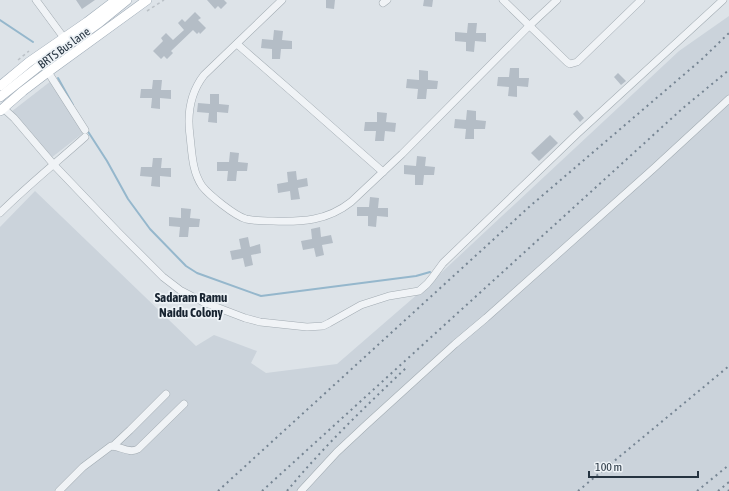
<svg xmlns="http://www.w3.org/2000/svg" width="729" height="491" font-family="'Asap Condensed',sans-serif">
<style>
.built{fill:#cbd3db}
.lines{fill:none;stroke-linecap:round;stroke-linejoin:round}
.stream{stroke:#95b7cc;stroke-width:2}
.building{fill:#b4bdc6}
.minor-casing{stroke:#a2abb2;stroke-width:8}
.major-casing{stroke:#9ca9b5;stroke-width:10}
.path{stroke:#bbc1c7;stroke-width:1.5;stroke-dasharray:3 3;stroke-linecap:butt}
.minor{stroke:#f0f3f6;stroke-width:7}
.major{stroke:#fff;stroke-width:9}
.rail{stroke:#768593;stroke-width:2;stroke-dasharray:2 4;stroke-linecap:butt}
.labels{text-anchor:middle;stroke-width:3.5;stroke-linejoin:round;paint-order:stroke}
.street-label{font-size:12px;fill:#253340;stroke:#edf2f6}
.neighbourhood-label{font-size:13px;font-weight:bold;fill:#182431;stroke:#edf2f6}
</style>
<rect width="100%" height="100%" fill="#dde3e8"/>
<g class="built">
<polygon points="729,16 729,491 0,491 0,227 35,191 196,346 214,335 257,351 251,363 266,373 337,364 427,286 679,51"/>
<polygon points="51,81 83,133 51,158 11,112"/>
</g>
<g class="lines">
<g class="stream">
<polyline points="0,20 33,42"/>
<polyline points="58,78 73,105"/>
<polyline points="87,130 107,161 128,199 150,229 186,266 197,273 261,296 416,276 430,272"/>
</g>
</g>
<g class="building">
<polygon points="76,0 95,0 82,9"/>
<polygon points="207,0 224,0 227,3 221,9 218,6 215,9"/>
<polygon points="326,0 335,0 334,9 326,8"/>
<polygon points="424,0 433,0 432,7 423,6"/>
<polygon points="195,12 201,18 198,20 206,28 200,34 199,32 197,34 193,30 171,51 173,53 167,59 164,56 161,59 153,51 163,41 161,38 166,33 173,40 184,30 178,23 182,19 185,22"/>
<polygon points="468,23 477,23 476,33 486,33 486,42 475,41 474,52 466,51 466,42 455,41 455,32 467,33"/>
<polygon points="274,30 283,31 282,40 292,41 292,49 281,49 280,59 272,59 272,49 261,48 262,39 273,40"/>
<polygon points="510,68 519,68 519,78 529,78 528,87 517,86 517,97 508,96 509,87 497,86 498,77 509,77"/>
<polygon points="419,70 428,71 428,80 438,81 437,89 427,89 426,99 417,99 418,89 406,88 407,79 419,80"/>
<polygon points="618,73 626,81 621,85 614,77"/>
<polygon points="153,80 162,80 161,90 171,90 171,99 160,98 160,109 151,108 152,98 140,98 141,89 152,89"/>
<polygon points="210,94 219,94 219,104 229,105 228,113 217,112 217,123 208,122 209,113 197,112 198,103 210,104"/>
<polygon points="467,110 476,111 476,120 486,121 485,129 474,129 474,139 465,139 466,129 454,128 455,119 466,120"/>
<polygon points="577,110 584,118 580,122 573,114"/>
<polygon points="377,112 387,113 386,122 396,123 395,132 385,131 384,141 375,141 376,131 364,131 365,122 377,122"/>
<polygon points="550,135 558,143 539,161 531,153"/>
<polygon points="230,152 239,153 238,162 248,163 247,171 237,171 236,181 227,181 228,171 217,171 217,162 229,162"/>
<polygon points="417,156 426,157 425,166 435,167 434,175 424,175 423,185 415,185 415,175 404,174 404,165 416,166"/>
<polygon points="153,158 162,158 161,168 171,168 171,177 160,176 160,187 151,186 152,177 140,176 141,167 152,167"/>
<polygon points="296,171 297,180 307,178 308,186 298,188 300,199 291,200 290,191 278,193 277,184 288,182 287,172"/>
<polygon points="370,197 379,198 378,208 388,208 388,217 377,216 376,227 368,226 368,216 357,216 357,207 369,207"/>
<polygon points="181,208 191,209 190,218 200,219 199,227 189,227 188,237 179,237 180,227 169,226 169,217 181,218"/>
<polygon points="320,227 321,237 331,235 333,243 322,245 324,255 316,257 314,248 303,250 301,241 312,239 311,229"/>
<polygon points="248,237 250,247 260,244 261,253 251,255 253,265 245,267 243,258 232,260 230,251 241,249 239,239"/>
</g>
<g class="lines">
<defs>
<g id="minor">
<polyline points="36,0 64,38"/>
<path d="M282,0L204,75C190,93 187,114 190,136C192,153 192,171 202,186C209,195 235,216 246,219C255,221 264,221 273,221C302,222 327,221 351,202L402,154L529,26L557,0"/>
<polyline points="503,0 567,62 570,64 577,62 641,0"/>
<polyline points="383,3 387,0"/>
<polyline points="237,44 299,98 383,172"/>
<polyline points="48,72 85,130"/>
<polyline points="3,108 14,118 54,165 117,231 163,277 180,290 203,302 245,318 260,322 307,327 323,326 329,323 361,305 389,296 419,291 427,284 432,278 443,263 577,134 723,0"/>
<path d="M0,213C27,186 56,163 85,137"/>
<polyline points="113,446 130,430 166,394"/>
<path d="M59,491L83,467L111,446C120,446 129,454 138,449L184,404"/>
<polyline points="301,491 337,452 367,424 455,344 486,318 653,169 729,99"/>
</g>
<g id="major">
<polyline points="0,86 29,62 87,22 116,0"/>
<polyline points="0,97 43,63 100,22 127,0"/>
<polyline points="0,111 23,91 48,72 147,0"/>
</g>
</defs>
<use href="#minor" class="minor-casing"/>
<use href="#major" class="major-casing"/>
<g class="path">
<polyline points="147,11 164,0"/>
<polyline points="18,60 29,51"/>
</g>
<use href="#minor" class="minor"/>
<use href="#major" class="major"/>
<g class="rail">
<polyline points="218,491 529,207 701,60 729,33"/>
<polyline points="262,491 683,108 729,70"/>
<path d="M287,491C324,446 366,406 408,366"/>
<polyline points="578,491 729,366"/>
<polyline points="697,491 729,465"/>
<polyline points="718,491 729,482"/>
<polyline points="728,491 729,490"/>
</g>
</g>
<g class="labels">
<g class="street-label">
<text transform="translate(64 48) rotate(-36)" y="4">BRTS Bus lane</text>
</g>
<g class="neighbourhood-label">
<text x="191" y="302">Sadaram Ramu<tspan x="191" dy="15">Naidu Colony</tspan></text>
</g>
</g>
<path d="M589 471v6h109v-6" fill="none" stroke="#253340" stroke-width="2"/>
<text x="595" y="471" font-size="12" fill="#253340" stroke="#edf2f6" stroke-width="3" paint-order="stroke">100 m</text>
</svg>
